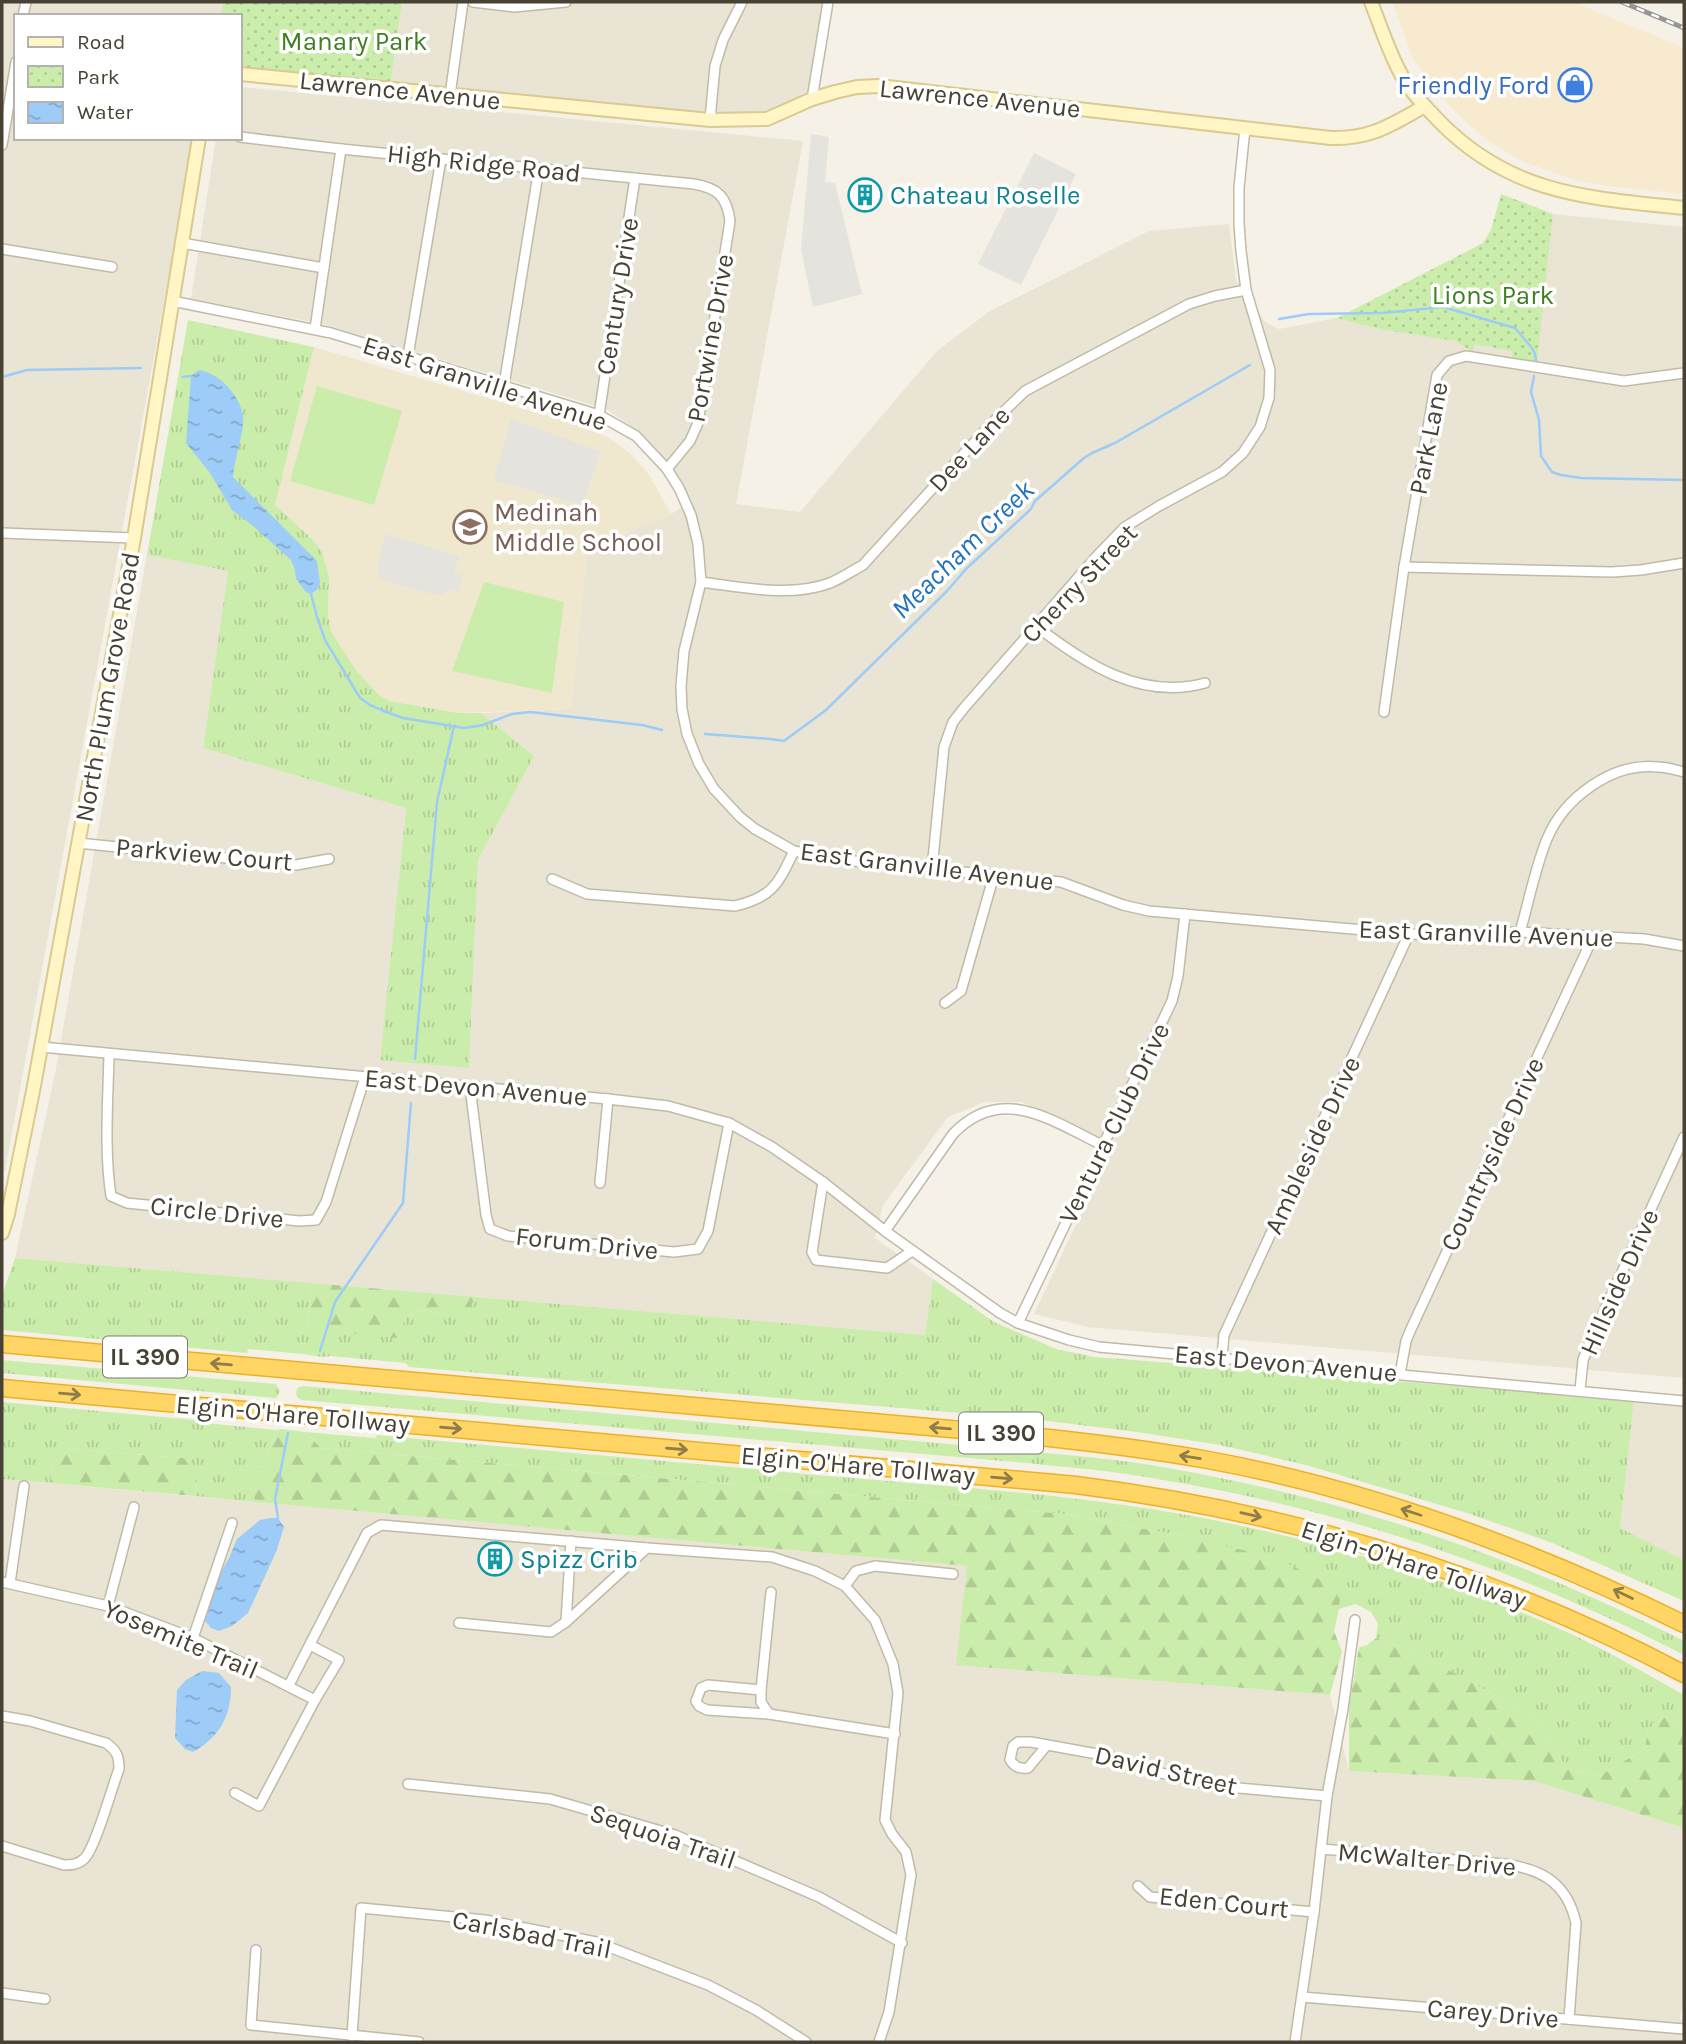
<svg xmlns="http://www.w3.org/2000/svg" width="1686" height="2044" font-family="Karla,sans-serif">
<style>
.residential{fill:#e9e4d3}
.commercial{fill:#f8eacf}
.education{fill:#efe8ce}
.grass{fill:url(#grass-tufts)}
.forest{fill:url(#forest-firs)}
.park{fill:url(#park-dots)}
.garden{fill:#cbedab}
.parking{fill:#e5e3de}
.water{fill:url(#water-ripples)}
.lines{fill:none;stroke-linecap:round;stroke-linejoin:round}
.stream{stroke:#9cccf7;stroke-width:2.5}
.street-casing{stroke:#c1baa7;stroke-width:12}
.secondary-casing{stroke:#d8ca91;stroke-width:16}
.highway-casing{stroke:#ecb028;stroke-width:19}
.street{stroke:#fff;stroke-width:9}
.secondary{stroke:#fff5c5;stroke-width:12}
.highway{stroke:#ffd666;stroke-width:16}
.rail-casing{stroke:#969696;stroke-width:5}
.rail{stroke:#fff;stroke-width:2.5;stroke-dasharray:8;stroke-linecap:butt}
.oneway{stroke:#917d48}
.labels{text-anchor:middle;stroke-width:7;stroke-linejoin:round;paint-order:stroke}
.shield{fill:#fff;stroke:#7f7b71;stroke-width:2}
.shield-label{font-size:24px;font-weight:bold;fill:#484234}
.park-label{font-size:26px;fill:#3f7f22;stroke:#fff}
.shop-label{font-size:26px;fill:#366cbe;stroke:#fff;text-anchor:end}
.street-label{font-size:26px;fill:#484234;stroke:#fff}
.culture-label{font-size:26px;fill:#0d838f;stroke:#fff;text-anchor:start}
.education-label{font-size:26px;fill:#785e54;stroke:#fff;text-anchor:start}
.water-label{font-size:28px;font-style:italic;fill:#2373be;stroke:#fff}
</style>
<defs>
<pattern id="grass-tufts" width="24" height="20" patternUnits="userSpaceOnUse" patternTransform="scale(1.75)"><rect width="24" height="20" fill="#cbedab"/><path d="M3 7l-1-3M5 7V3M7 7l1-3M15 17l-1-3M17 17v-4M19 17l1-3" fill="none" stroke="#b0cc94"/></pattern>
<pattern id="forest-firs" width="22" height="20" patternUnits="userSpaceOnUse" patternTransform="scale(1.75)"><rect width="22" height="20" fill="#cbedab"/><path d="M5 1l3.5 6h-7zM16 11l3.5 6h-7z" fill="#b0cc94"/></pattern>
<pattern id="park-dots" width="8" height="8" patternUnits="userSpaceOnUse" patternTransform="scale(1.75)"><rect width="8" height="8" fill="#cbedab"/><path d="M2 2h.1M6 6h.1" fill="none" stroke="#b0cc94" stroke-width="1.8" stroke-linecap="round"/></pattern>
<pattern id="water-ripples" width="26" height="14" patternUnits="userSpaceOnUse" patternTransform="scale(1.75)"><rect width="26" height="14" fill="#9cccf7"/><path d="M2 4q2-2 4 0t4 0M15 11q2-2 4 0t4 0" fill="none" stroke="#81a7c9"/></pattern>
</defs>
<rect width="100%" height="100%" fill="#f5f1e6"/>
<g class="residential">
<polygon points="2,2 223,2 221,16 16,16 16,138 194,138 5,1171 2,1170"/>
<polygon points="402,2 823,2 808,96 765,116 714,117 390,86"/>
<polygon points="240,87 803,141 736,504 800,512 937,351 990,311 1149,231 1229,224 1236,281 1265,322 1279,329 1337,318 1553,214 1684,227 1684,1378 1088,1327 1034,1314 1114,1144 1022,1102 985,1102 948,1117 883,1205 875,1238 933,1279 925,1335 15,1258 55,1074 147,555 228,571 203,748 406,808 380,1059 469,1068 478,860 534,756 481,713 571,709 587,549 671,514 692,501 678,476 660,453 635,429 606,409 323,324 191,299 216,138 240,138"/>
<polygon points="1634,1400 1684,1403 1684,1560 1620,1528"/>
<polygon points="2,1479 967,1566 957,1665 1330,1695 1349,1771 1534,1781 1684,1828 1684,1994 1680,2019 1684,2020 1684,2042 2,2042"/>
</g>
<polygon class="commercial" points="1392,2 1574,2 1684,48 1684,194 1607,186 1574,180 1524,162 1490,142 1460,117 1434,88 1422,72 1412,56"/>
<polygon class="education" points="314,347 572,423 607,437 630,453 648,473 671,514 587,549 571,709 458,713 389,701 379,695 355,669 331,631 328,615 329,577 322,551 312,539 275,505"/>
<g class="grass">
<polygon points="188,320 314,347 275,505 312,539 322,551 329,577 328,615 331,631 355,669 379,695 389,701 458,713 481,713 534,756 478,860 469,1068 380,1060 406,808 203,748 228,571 147,555"/>
<polygon points="15,1258 311,1283 307,1329 406,1317 421,1309 439,1314 465,1314 476,1297 925,1335 933,1279 994,1322 1056,1349 1095,1357 1634,1400 1620,1528 1684,1560 1684,1601 1550,1542 1467,1513 1306,1465 1220,1445 1137,1432 1048,1421 961,1413 409,1367 406,1363 331,1356 322,1357 303,1354 248,1349 247,1353 2,1330 2,1295"/>
<polygon points="2,1360 276,1384 280,1391 276,1398 2,1373"/>
<path d="M304,1386L1015,1450C1066,1455 1117,1459 1168,1468C1345,1499 1509,1554 1670,1634L1684,1641V1655C1520,1570 1345,1510 1163,1480C1114,1471 1065,1467 1015,1462L302,1400L297,1397L296,1392L298,1387Z"/>
<path d="M2,1402L195,1420V1422L276,1430L264,1466L252,1468L248,1483L256,1502L194,1496C198,1474 203,1470 182,1458L70,1449L52,1466L50,1483L2,1479Z"/>
<path d="M305,1432L376,1438L377,1435C527,1449 678,1462 828,1476C965,1488 1103,1496 1237,1525C1352,1549 1465,1585 1571,1634C1610,1652 1647,1674 1684,1695V1730L1665,1717L1648,1729L1645,1749L1599,1776L1566,1768L1536,1718L1414,1651L1376,1638L1378,1624L1371,1612L1356,1604L1339,1609L1340,1590L1183,1536L1064,1514L321,1448Z"/>
</g>
<g class="forest">
<polygon points="311,1283 476,1297 466,1314 439,1314 421,1309 406,1317 397,1338 307,1329"/>
<polygon points="283,1429 305,1432 321,1448 1064,1514 1183,1536 1276,1558 1341,1590 1339,1609 1334,1631 1342,1652 1330,1695 956,1665 967,1566 256,1502 248,1483 246,1472 252,1468 264,1466 276,1430"/>
<path d="M70,1449L183,1458C203,1470 198,1474 194,1496L50,1483L52,1466Z"/>
<polygon points="1376,1638 1414,1651 1536,1718 1566,1768 1599,1776 1645,1749 1648,1729 1665,1717 1684,1730 1684,1828 1534,1781 1349,1771 1349,1707 1359,1647 1367,1645"/>
</g>
<g class="park">
<polygon points="223,2 402,2 390,86 240,66 240,16 221,16"/>
<polygon points="1501,194 1553,214 1537,361 1535,367 1511,363 1513,351 1474,344 1473,352 1456,341 1380,329 1337,318 1483,243 1491,230"/>
</g>
<g class="garden">
<polygon points="317,386 402,411 374,505 290,481"/>
<polygon points="484,582 564,602 552,693 452,671"/>
</g>
<g class="parking">
<polygon points="811,134 829,137 825,182 835,183 862,294 813,307 801,249"/>
<polygon points="1034,153 1076,174 1021,285 978,264"/>
<polygon points="511,419 601,452 582,505 494,480"/>
<polygon points="385,534 459,556 454,573 463,576 458,592 449,589 440,595 432,594 384,581 379,576 377,568"/>
</g>
<g class="water">
<path d="M199,370C219,373 240,395 243,416C245,431 234,459 233,477L317,561L320,582L318,589L311,594L306,592L296,579L295,570L291,560L252,525L232,510L210,473L186,443L191,376Z"/>
<polygon points="271,1518 278,1518 284,1527 276,1552 248,1613 232,1626 219,1631 211,1628 204,1620 208,1596 229,1558 237,1539 260,1520"/>
<path d="M202,1671L219,1673L231,1687C231,1717 219,1737 193,1752L185,1749L175,1738L177,1690L186,1680Z"/>
</g>
<g class="lines">
<g class="stream">
<polyline points="1279,319 1309,314 1382,313 1443,307 1515,328 1532,348 1535,354 1536,361"/>
<polyline points="1534,376 1531,392 1539,420 1541,456 1552,472 1561,475 1581,478 1684,480"/>
<polyline points="2,377 27,370 141,368"/>
<polyline points="183,377 191,376"/>
<polyline points="311,594 317,617 325,640 360,698 370,705 386,712 403,718 464,728 483,725 512,714 530,712 642,725 662,730"/>
<polyline points="705,734 771,739 784,741 826,710 947,591 966,569 1031,509 1035,501 1084,458 1092,453 1115,443 1250,365"/>
<polyline points="415,1059 437,802 454,726"/>
<polyline points="320,1351 335,1302 403,1203 411,1103"/>
<polyline points="278,1518 275,1499 288,1433"/>
</g>
<defs>
<g id="street">
<polyline points="473,2 514,7 566,2"/>
<polyline points="23,16 26,2"/>
<polyline points="450,95 463,2"/>
<polyline points="812,99 828,2"/>
<polyline points="710,120 715,66 723,40 742,2"/>
<path d="M240,137L341,149L694,184C718,188 727,197 730,221L698,423L690,441L667,469"/>
<polyline points="2,145 16,62"/>
<polyline points="182,243 324,268"/>
<polyline points="2,249 112,267"/>
<polyline points="172,301 331,333 599,415 636,436 667,469 679,488 691,515 698,544 701,582 684,651 681,686 682,709 687,734 699,764 714,789 740,817 755,829 794,851 834,859 1061,882 1123,905 1149,911 1409,934 1437,935 1520,932 1644,939 1684,946"/>
<polyline points="315,329 341,149"/>
<polyline points="408,356 441,159"/>
<polyline points="504,385 539,168"/>
<polyline points="599,415 635,178"/>
<polyline points="2,533 134,538"/>
<polyline points="1404,567 1612,572 1641,570 1684,563"/>
<path d="M701,582C742,587 789,598 830,583C842,578 852,571 863,565L989,426L1025,391L1189,304L1215,296L1246,290"/>
<path d="M1036,626C1084,663 1141,701 1205,683"/>
<polyline points="1384,712 1404,567 1437,375 1449,361 1466,356 1624,381 1684,373"/>
<polyline points="78,843 296,865 329,859"/>
<polyline points="932,869 944,747 953,722 964,708 1097,556 1125,527 1159,506 1222,472 1243,453 1260,427 1269,398 1270,370 1246,290 1241,251 1239,224 1239,188 1245,128"/>
<path d="M552,879L587,894L735,906C773,897 778,884 794,851"/>
<path d="M1520,932C1529,901 1535,868 1547,839C1564,798 1612,762 1658,767C1667,767 1676,770 1684,772"/>
<polyline points="945,1003 961,991 994,875"/>
<polyline points="41,1047 608,1099 668,1106 729,1123 772,1147 823,1182 885,1231 1000,1313 1018,1323 1069,1340 1099,1347 1684,1401"/>
<path d="M109,1054C108,1101 104,1150 111,1196L127,1203L299,1221L316,1220L326,1202L365,1077"/>
<polyline points="470,1087 486,1215 490,1229 508,1236 674,1252 698,1249 708,1231 729,1123"/>
<polyline points="823,1182 812,1252 816,1260 887,1268 912,1251"/>
<polyline points="600,1183 608,1099"/>
<path d="M885,1231L953,1134C1002,1083 1052,1121 1104,1146"/>
<polyline points="1018,1323 1172,1001 1178,976 1185,914"/>
<polyline points="1222,1357 1224,1335 1409,934"/>
<polyline points="1400,1374 1406,1341 1411,1329 1593,937"/>
<polyline points="1580,1390 1583,1360 1590,1342 1684,1137"/>
<polyline points="2,1582 108,1606 193,1638 315,1700"/>
<polyline points="10,1583 24,1486"/>
<polyline points="845,1586 856,1571 875,1566 953,1574"/>
<polyline points="108,1606 134,1507"/>
<polyline points="566,1622 571,1541"/>
<polyline points="459,1623 551,1632 566,1622 647,1548"/>
<polyline points="193,1638 232,1523"/>
<polyline points="289,1685 367,1533 381,1525 647,1548 772,1557 815,1571 845,1586 875,1620 893,1664 898,1693 885,1820 892,1834 906,1852 911,1875 889,2012 879,2042"/>
<polyline points="761,1690 708,1685 701,1688 696,1701 699,1706 707,1710 769,1714 895,1734"/>
<polyline points="769,1714 761,1702 761,1690 771,1592"/>
<path d="M2,1716L30,1721L106,1743C117,1751 119,1756 119,1769C112,1787 96,1846 85,1858C79,1864 73,1865 64,1865L2,1846"/>
<path d="M1047,1745L1028,1768C1019,1769 1015,1767 1010,1760L1013,1746L1018,1742H1031L1108,1756L1161,1773L1216,1786L1327,1796"/>
<polyline points="408,1784 550,1799 675,1835 819,1897 902,1943"/>
<polyline points="235,1793 259,1806 315,1700 339,1660 310,1645"/>
<path d="M1321,1849L1504,1864C1542,1869 1567,1883 1576,1923L1569,2019"/>
<polyline points="1138,1886 1150,1897 1314,1912"/>
<polyline points="256,1950 251,2025 419,2042"/>
<polyline points="2,1993 45,1999"/>
<polyline points="1302,1997 1684,2029"/>
<polyline points="352,2036 361,1908 485,1920 596,1942 708,1985 756,2010 806,2042"/>
<polyline points="1295,2042 1314,1912 1327,1796 1343,1709 1355,1620"/>
</g>
<g id="secondary">
<path d="M1371,2C1381,27 1389,53 1402,76C1411,93 1426,107 1439,121C1511,195 1589,198 1684,208"/>
<path d="M240,74L710,120L767,119L812,99L835,92L857,87L879,86L1331,138C1372,139 1390,125 1425,106"/>
<polyline points="2,1233 8,1214 33,1091 134,538 199,138"/>
</g>
<g id="highway">
<path d="M2,1344L1040,1437C1096,1443 1152,1450 1208,1460C1374,1490 1533,1550 1684,1624"/>
<path d="M2,1388L1076,1485C1289,1512 1494,1573 1684,1674"/>
</g>
</defs>
<use href="#street" class="street-casing"/>
<use href="#secondary" class="secondary-casing"/>
<use href="#highway" class="highway-casing"/>
<use href="#street" class="street"/>
<use href="#secondary" class="secondary"/>
<use href="#highway" class="highway"/>
<defs>
<polyline id="rail" points="1622,2 1684,28"/>
</defs>
<use href="#rail" class="rail-casing"/>
<use href="#rail" class="rail"/>
</g>
<defs><path id="oneway-shaft" d="M-6 0H5M1.5-3L5.5 0L1.5 3" fill="none" stroke-width="1.6" stroke-linecap="round" stroke-linejoin="round" transform="scale(1.75)"/></defs>
<g class="oneway">
<use href="#oneway-shaft" transform="translate(221 1364) rotate(-175)"/>
<use href="#oneway-shaft" transform="translate(70 1394) rotate(5)"/>
<use href="#oneway-shaft" transform="translate(451 1428) rotate(5)"/>
<use href="#oneway-shaft" transform="translate(940 1428) rotate(-175)"/>
<use href="#oneway-shaft" transform="translate(677 1449) rotate(5)"/>
<use href="#oneway-shaft" transform="translate(1190 1457) rotate(-171)"/>
<use href="#oneway-shaft" transform="translate(1002 1478) rotate(5)"/>
<use href="#oneway-shaft" transform="translate(1411 1512) rotate(-162)"/>
<use href="#oneway-shaft" transform="translate(1251 1515) rotate(13)"/>
<use href="#oneway-shaft" transform="translate(1623 1594) rotate(-155)"/>
</g>
<defs>
<symbol id="shop-ring" viewBox="-11 -11 22 22"><circle r="9.5" fill="#fff" stroke="#3f7fe0" stroke-width="1.5"/><path d="M-5-2.5h2.3a2.7 3.5 0 0 1 5.4 0H5L5.5 6h-11ZM-1.5-2.5h3a1.5 2.3 0 0 0-3 0Z" fill="#3f7fe0"/></symbol>
<symbol id="building-ring" viewBox="-11 -11 22 22"><circle r="9.5" fill="#fff" stroke="#0f9aa8" stroke-width="1.5"/><path d="M-4-6H4V6H1V3H-1V6H-4ZM-2.5-4.3h1.7v1.8h-1.7ZM.8-4.3h1.7v1.8H.8ZM-2.5-1h1.7V.8h-1.7ZM.8-1h1.7V.8H.8Z" fill="#0f9aa8"/></symbol>
<symbol id="school-ring" viewBox="-11 -11 22 22"><circle r="9.5" fill="#fff" stroke="#8d6e63" stroke-width="1.5"/><path d="M0-5L7-2L0 1L-7-2ZM-4 1L0 2.5L4 1V4Q0 6-4 4Z" fill="#8d6e63"/></symbol>
</defs>
<g fill-rule="evenodd">
<use href="#shop-ring" x="1556" y="66" width="38" height="38"/>
<use href="#building-ring" x="846" y="176" width="38" height="38"/>
<use href="#school-ring" x="451" y="508" width="38" height="38"/>
<use href="#building-ring" x="476" y="1540" width="38" height="38"/>
</g>
<g class="labels">
<g class="shield">
<rect x="103" y="1336.5" width="84" height="41" rx="5"/>
<rect x="959" y="1412.5" width="84" height="41" rx="5"/>
</g>
<g class="shield-label">
<text x="145" y="1365">IL 390</text>
<text x="1001" y="1441">IL 390</text>
</g>
<g class="park-label">
<text x="354" y="50">Manary Park</text>
<text x="1493" y="304">Lions Park</text>
</g>
<g class="shop-label">
<text x="1550" y="94">Friendly Ford</text>
</g>
<g class="street-label">
<text transform="translate(400 90) rotate(6)" y="9">Lawrence Avenue</text>
<text transform="translate(980 98) rotate(6)" y="9">Lawrence Avenue</text>
<text transform="translate(484 163) rotate(6)" y="9">High Ridge Road</text>
<text transform="translate(617 296) rotate(-81)" y="9">Century Drive</text>
<text transform="translate(710 338) rotate(-80)" y="9">Portwine Drive</text>
<text transform="translate(485 383) rotate(18)" y="9">East Granville Avenue</text>
<text transform="translate(1428 438) rotate(-79)" y="9">Park Lane</text>
<text transform="translate(969 449) rotate(-47)" y="9">Dee Lane</text>
<text transform="translate(1079 583) rotate(-46)" y="9">Cherry Street</text>
<text transform="translate(107 687) rotate(-80)" y="9">North Plum Grove Road</text>
<text transform="translate(204 854) rotate(5)" y="9">Parkview Court</text>
<text transform="translate(927 866) rotate(7)" y="9">East Granville Avenue</text>
<text transform="translate(1486 933) rotate(2)" y="9">East Granville Avenue</text>
<text transform="translate(476 1087) rotate(5)" y="9">East Devon Avenue</text>
<text transform="translate(1114 1123) rotate(-64)" y="9">Ventura Club Drive</text>
<text transform="translate(1312 1145) rotate(-65)" y="9">Ambleside Drive</text>
<text transform="translate(1492 1154) rotate(-65)" y="9">Countryside Drive</text>
<text transform="translate(217 1212) rotate(6)" y="9">Circle Drive</text>
<text transform="translate(587 1243) rotate(6)" y="9">Forum Drive</text>
<text transform="translate(1619 1282) rotate(-66)" y="9">Hillside Drive</text>
<text transform="translate(1286 1363) rotate(5)" y="9">East Devon Avenue</text>
<text transform="translate(293 1414) rotate(5)" y="9">Elgin-O'Hare Tollway</text>
<text transform="translate(858 1465) rotate(5)" y="9">Elgin-O'Hare Tollway</text>
<text transform="translate(1414 1564) rotate(18)" y="9">Elgin-O'Hare Tollway</text>
<text transform="translate(181 1639) rotate(23)" y="9">Yosemite Trail</text>
<text transform="translate(1166 1770) rotate(13)" y="9">David Street</text>
<text transform="translate(663 1836) rotate(19)" y="9">Sequoia Trail</text>
<text transform="translate(1427 1859) rotate(5)" y="9">McWalter Drive</text>
<text transform="translate(1224 1902) rotate(6)" y="9">Eden Court</text>
<text transform="translate(532 1934) rotate(11)" y="9">Carlsbad Trail</text>
<text transform="translate(1493 2013) rotate(5)" y="9">Carey Drive</text>
</g>
<g class="culture-label">
<text x="890" y="204">Chateau Roselle</text>
<text x="520" y="1568">Spizz Crib</text>
</g>
<g class="education-label">
<text x="494" y="521">Medinah<tspan x="494" dy="30">Middle School</tspan></text>
</g>
<g class="water-label">
<text transform="translate(962 549) rotate(-44)" y="10">Meacham Creek</text>
</g>
</g>
<rect width="1686" height="2044" fill="none" stroke="#484234" stroke-width="7"/>
<rect x="14" y="14" width="228" height="126" fill="#ffffff" stroke="#b6b3ae" stroke-width="2"/>
<rect x="28" y="37" width="35" height="10" fill="#fff5c5" stroke="#b6b3ae" stroke-width="2"/>
<text x="77" y="49" font-size="21" fill="#484234">Road</text>
<rect x="28" y="66" width="35" height="21" fill="url(#park-dots)" stroke="#b6b3ae" stroke-width="2"/>
<text x="77" y="84" font-size="21" fill="#484234">Park</text>
<rect x="28" y="102" width="35" height="21" fill="url(#water-ripples)" stroke="#b6b3ae" stroke-width="2"/>
<text x="77" y="119" font-size="21" fill="#484234">Water</text>
</svg>
